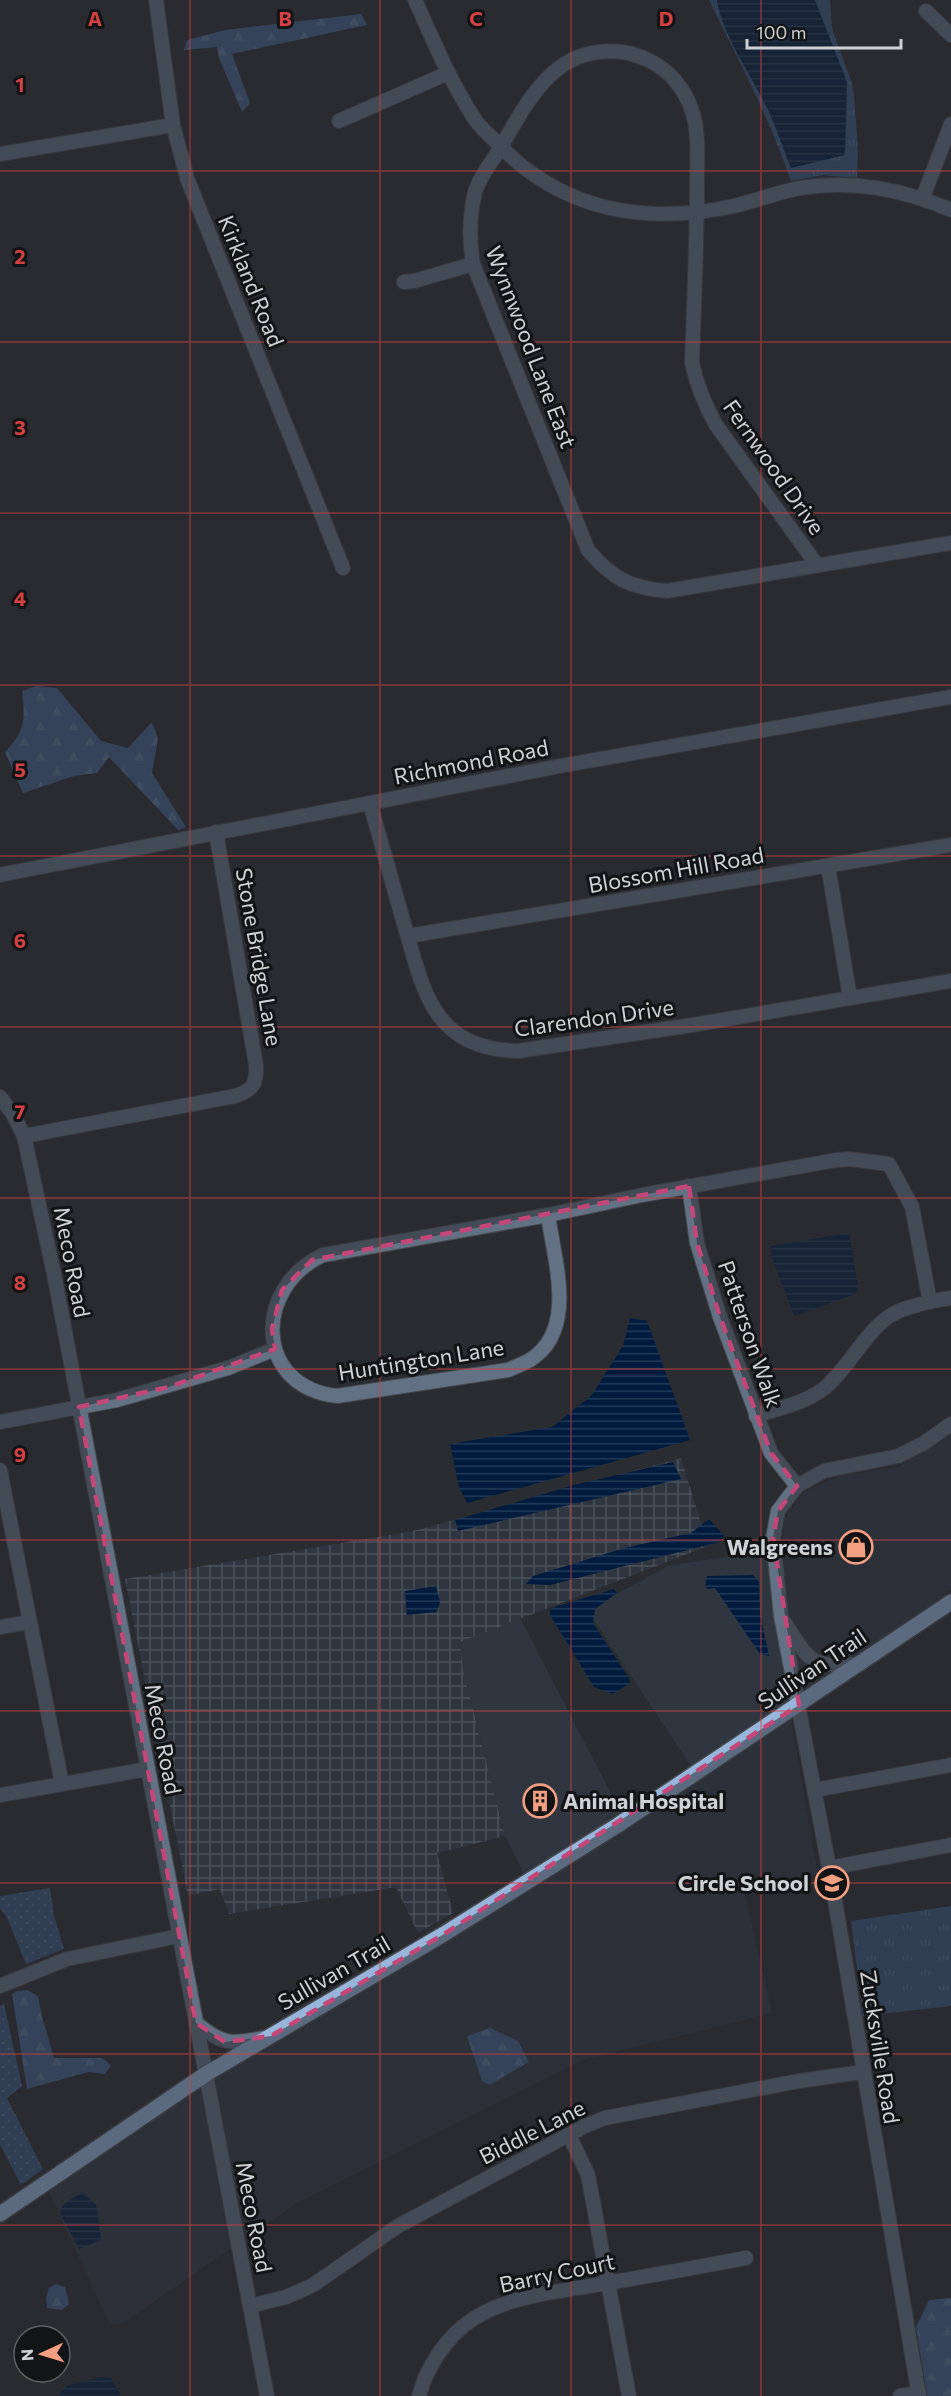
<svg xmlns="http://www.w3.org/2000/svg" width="951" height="2396" font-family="Commissioner,sans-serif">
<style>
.built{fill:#2f3640}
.industrial{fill:url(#industrial-grid)}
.grass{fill:url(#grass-dots)}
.forest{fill:url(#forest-firs)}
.park{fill:url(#park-tufts)}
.water{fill:url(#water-rules)}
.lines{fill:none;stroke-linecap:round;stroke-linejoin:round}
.minor-casing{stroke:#474a4e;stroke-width:16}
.major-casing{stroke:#474a4e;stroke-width:18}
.minor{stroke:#637184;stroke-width:14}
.major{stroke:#98b6dc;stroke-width:15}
.marked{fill:none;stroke:#c54679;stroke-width:4.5;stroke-dasharray:12 8;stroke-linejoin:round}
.grid{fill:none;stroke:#d54142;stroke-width:1.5;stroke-opacity:0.55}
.labels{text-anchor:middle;stroke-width:6;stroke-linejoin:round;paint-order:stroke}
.street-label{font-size:22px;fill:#cfd1d4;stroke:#131416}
.poi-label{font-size:22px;font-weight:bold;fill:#cfd1d4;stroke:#131416;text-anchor:end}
.grid-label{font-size:20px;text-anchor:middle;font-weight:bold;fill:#d54142;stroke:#131416;stroke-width:6;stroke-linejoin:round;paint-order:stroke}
</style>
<defs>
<pattern id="industrial-grid" width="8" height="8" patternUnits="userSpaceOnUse" patternTransform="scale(1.5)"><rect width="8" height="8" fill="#2f3640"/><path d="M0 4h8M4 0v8" fill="none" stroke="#4c525b"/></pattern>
<pattern id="grass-dots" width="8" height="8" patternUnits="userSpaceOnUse" patternTransform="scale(1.5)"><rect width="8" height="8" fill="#39577e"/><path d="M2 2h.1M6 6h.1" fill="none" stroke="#556e8f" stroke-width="1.8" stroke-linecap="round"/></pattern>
<pattern id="forest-firs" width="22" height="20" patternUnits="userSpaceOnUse" patternTransform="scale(1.5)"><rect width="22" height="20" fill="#416089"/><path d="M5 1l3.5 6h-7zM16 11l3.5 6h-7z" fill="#5b7699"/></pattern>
<pattern id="park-tufts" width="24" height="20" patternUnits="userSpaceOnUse" patternTransform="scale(1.5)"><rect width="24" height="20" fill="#39577e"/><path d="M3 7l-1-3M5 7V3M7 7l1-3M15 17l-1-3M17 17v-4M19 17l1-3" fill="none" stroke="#556e8f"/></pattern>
<pattern id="water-rules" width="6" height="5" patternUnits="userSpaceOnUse" patternTransform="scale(1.5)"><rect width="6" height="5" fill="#001b3e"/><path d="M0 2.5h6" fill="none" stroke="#243b59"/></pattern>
</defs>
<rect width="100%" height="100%" fill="#292c31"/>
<polygon class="built" points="951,1434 951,1590 789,1709 818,1874 744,1890 772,2013 582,2060 297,2203 123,2323 110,2324 46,2186 270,2025 530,1886 505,1836 463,1670 460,1642 520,1618 627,1824 695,1772 587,1610 668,1566 783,1548 784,1520 804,1492 840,1476 898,1467"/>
<polygon class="industrial" points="681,1458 708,1546 460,1642 463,1670 505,1836 437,1853 453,1913 418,1933 396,1887 229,1914 220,1889 188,1896 125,1579 413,1531"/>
<g class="grass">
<polygon points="50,1888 54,1915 64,1949 26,1964 6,1915 0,1909 0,1896"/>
<polygon points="4,2004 22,2086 7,2098 43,2169 21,2185 0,2144 0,2006"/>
</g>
<g class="forest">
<polygon points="361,14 367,25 232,54 250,103 242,112 219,58 217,47 184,50 187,40 225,30"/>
<path d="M36,686L57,688L101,741L128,748L152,722L158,738L152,773L186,827L178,830L109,757L97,773L74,776L23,793L5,752C26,731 25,719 22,691Z"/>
<polygon points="27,1990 38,1996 42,2017 54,2058 102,2058 111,2065 105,2074 88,2072 27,2089 12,1994 17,1991"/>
<polygon points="490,2028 518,2041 529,2062 489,2085 482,2081 467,2036"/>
<polygon points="56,2284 65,2287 69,2304 62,2310 47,2308 46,2298 49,2288"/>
<polygon points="951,2298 951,2396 927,2396 916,2327 929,2300"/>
</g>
<g class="park">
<path d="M709,0H830L832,29L852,83L854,96L858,150L857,178L823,175L791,181C769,117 739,61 709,0Z"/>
<polygon points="951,1906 951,2006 863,2016 851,1921"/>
</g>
<g class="water">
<path d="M717,0H815L847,82L845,155L791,168C782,146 775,123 764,102C750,74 721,31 717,0Z"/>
<polygon points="849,1233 858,1285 856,1294 794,1316 772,1258 770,1246"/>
<polygon points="630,1318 647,1321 690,1440 467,1503 459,1487 450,1444 552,1427 591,1396 623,1346"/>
<polygon points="673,1462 681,1479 458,1531 455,1520 574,1485"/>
<polygon points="709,1519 724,1536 719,1542 550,1585 526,1584 533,1576 628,1547 691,1533"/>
<polygon points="753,1575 759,1582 760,1613 769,1656 760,1654 715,1588 708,1589 705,1586 707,1576"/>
<polygon points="436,1586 440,1602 437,1612 407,1615 405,1591"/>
<polygon points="614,1589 617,1593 595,1609 593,1623 629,1678 630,1683 613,1694 594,1687 550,1615 550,1610 555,1607"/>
<polygon points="82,2192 96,2204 101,2240 79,2249 60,2213 63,2205"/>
<polygon points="101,2377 111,2378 121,2396 58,2396 66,2386"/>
</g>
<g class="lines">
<defs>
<g id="minor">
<polyline points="156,0 173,125 187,178 343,568"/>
<path d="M415,0C433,40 450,81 474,118C480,128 491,136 499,145C563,211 646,225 734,206C756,201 778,192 800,188C854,180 902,189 951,210"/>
<polyline points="926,11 951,35"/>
<polyline points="339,121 448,73"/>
<polyline points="0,154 173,125"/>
<polyline points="926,199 923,197 951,124"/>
<polyline points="404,282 414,281 473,264"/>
<path d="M817,565L716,425C705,405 697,386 692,363C694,303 697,242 697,182C697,159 699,135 693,114C686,90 670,70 648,60C631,52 617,50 599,52C549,57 525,106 502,145C493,161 480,175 475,192C469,217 469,239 473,264L588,550C612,578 629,588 667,591L951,543"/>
<path d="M370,803C381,841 391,879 402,917C423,986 429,1049 518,1051L686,1026L951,981"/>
<polyline points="828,866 850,998"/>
<polyline points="0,875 560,766 951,697"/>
<polyline points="408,936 951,845"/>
<polyline points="0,1097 13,1114 24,1136 54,1274 267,2396"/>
<path d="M24,1136L235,1096C253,1090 257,1084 256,1065L216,832"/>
<polyline points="689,1186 697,1243 720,1317 771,1453 797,1486"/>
<path d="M548,1215C554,1260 578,1330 530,1360C523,1364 515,1367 508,1370L337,1396C254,1387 253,1287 323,1255L548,1215L642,1195L836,1160L849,1159L889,1164L912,1207L930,1302"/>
<path d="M756,1416C779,1408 810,1402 828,1385C850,1365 868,1328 893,1314C911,1305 932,1301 951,1298"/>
<polyline points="0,1422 117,1400 228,1368 275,1349"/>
<polyline points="0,1470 62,1784"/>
<path d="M785,1623C810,1662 811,1668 860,1664"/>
<polyline points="0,1627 29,1622"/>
<polyline points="815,1790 951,1765"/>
<polyline points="0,1795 148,1769"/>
<polyline points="829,1868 951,1845"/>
<polyline points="0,1986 67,1959 179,1936"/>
<path d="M196,2023C221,2044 231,2045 263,2038"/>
<polyline points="569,2135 588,2175 629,2396"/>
<polyline points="250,2306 286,2297 313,2285 398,2226 587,2125 605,2118 799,2081 862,2072"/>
<path d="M419,2396C427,2366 447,2336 473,2319C510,2295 559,2292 601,2284C650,2276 698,2267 746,2258"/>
<polyline points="900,2396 919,2393"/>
<polyline points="919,2396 832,1883 781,1616 773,1538 778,1511 797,1486 824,1471 898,1456 924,1443 951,1424"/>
</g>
<polyline id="major" points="0,2214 206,2074 444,1934 618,1825 951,1602"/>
</defs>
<use href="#minor" class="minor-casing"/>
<use href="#major" class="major-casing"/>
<use href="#minor" class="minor"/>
<use href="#major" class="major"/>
</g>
<path d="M0 0H951V2396H0ZM689,1186L697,1243L720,1317L771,1453L797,1486L778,1511L773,1538L799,1705L444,1934L271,2036L225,2042L196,2023L79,1407L169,1387L275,1349L272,1329L282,1290L312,1260Z" fill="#292c31" fill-opacity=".55" fill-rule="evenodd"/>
<path class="marked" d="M689,1186L697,1243L720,1317L771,1453L797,1486L778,1511L773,1538L799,1705L444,1934L271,2036L225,2042L196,2023L79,1407L169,1387L275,1349L272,1329L282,1290L312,1260Z"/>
<path class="grid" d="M190,0V2396M380,0V2396M571,0V2396M761,0V2396M0,171H951M0,342H951M0,513H951M0,685H951M0,856H951M0,1027H951M0,1198H951M0,1369H951M0,1540H951M0,1711H951M0,1883H951M0,2054H951M0,2225H951"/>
<defs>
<symbol id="shop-ring" viewBox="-11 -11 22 22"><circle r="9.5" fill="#131416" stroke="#f2a081" stroke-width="1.5"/><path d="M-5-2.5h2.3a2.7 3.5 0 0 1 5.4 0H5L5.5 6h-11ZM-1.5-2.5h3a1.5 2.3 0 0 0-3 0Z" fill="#f2a081"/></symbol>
<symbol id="building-ring" viewBox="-11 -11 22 22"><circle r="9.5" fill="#131416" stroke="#f2a081" stroke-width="1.5"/><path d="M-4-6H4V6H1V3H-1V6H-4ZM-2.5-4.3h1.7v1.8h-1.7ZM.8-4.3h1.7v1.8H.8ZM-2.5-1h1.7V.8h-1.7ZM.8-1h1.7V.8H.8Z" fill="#f2a081"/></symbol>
<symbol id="school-ring" viewBox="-11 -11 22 22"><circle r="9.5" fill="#131416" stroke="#f2a081" stroke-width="1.5"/><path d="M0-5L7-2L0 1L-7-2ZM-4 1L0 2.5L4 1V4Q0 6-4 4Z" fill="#f2a081"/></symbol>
</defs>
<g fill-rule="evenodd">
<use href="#shop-ring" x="837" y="1528" width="38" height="38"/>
<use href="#building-ring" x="521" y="1782" width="38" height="38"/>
<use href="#school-ring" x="813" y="1864" width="38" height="38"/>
</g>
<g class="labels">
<g class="street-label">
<text transform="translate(251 281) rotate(68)" y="8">Kirkland Road</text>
<text transform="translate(531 347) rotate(69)" y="8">Wynnwood Lane East</text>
<text transform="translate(774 467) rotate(55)" y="8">Fernwood Drive</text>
<text transform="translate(471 762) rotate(-11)" y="8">Richmond Road</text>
<text transform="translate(676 870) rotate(-10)" y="8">Blossom Hill Road</text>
<text transform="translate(259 957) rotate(80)" y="8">Stone Bridge Lane</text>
<text transform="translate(594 1018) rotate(-8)" y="8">Clarendon Drive</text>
<text transform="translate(72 1262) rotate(79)" y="8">Meco Road</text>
<text transform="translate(750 1334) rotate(71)" y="8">Patterson Walk</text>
<text transform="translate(421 1360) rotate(-9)" y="8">Huntington Lane</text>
<text transform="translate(812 1669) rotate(-34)" y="8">Sullivan Trail</text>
<text transform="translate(163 1739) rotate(79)" y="8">Meco Road</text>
<text transform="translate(334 1973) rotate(-30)" y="8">Sullivan Trail</text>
<text transform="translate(880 2047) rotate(81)" y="8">Zucksville Road</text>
<text transform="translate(532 2132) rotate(-27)" y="8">Biddle Lane</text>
<text transform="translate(254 2217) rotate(79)" y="8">Meco Road</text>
<text transform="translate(557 2273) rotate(-12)" y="8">Barry Court</text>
</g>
<g class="poi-label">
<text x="833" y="1555">Walgreens</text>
<text x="563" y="1809" text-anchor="start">Animal Hospital</text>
<text x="809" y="1891">Circle School</text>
</g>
</g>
<g class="grid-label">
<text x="95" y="26">A</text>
<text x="285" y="26">B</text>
<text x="476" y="26">C</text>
<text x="666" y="26">D</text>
<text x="20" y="92">1</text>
<text x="20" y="264">2</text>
<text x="20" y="435">3</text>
<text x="20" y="606">4</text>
<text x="20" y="777">5</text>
<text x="20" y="948">6</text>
<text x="20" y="1119">7</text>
<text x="20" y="1290">8</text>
<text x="20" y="1462">9</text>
</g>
<g transform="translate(42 2354) rotate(266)"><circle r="28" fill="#131416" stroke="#5e6062" stroke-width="1.5"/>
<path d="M0-4.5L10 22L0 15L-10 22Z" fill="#f2a081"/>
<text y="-9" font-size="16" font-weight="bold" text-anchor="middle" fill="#cfd1d4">N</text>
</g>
<path d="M747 39v9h154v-9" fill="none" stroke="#cfd1d4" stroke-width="3"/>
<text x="756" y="39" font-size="18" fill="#cfd1d4" stroke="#131416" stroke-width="4.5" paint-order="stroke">100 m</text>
</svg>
